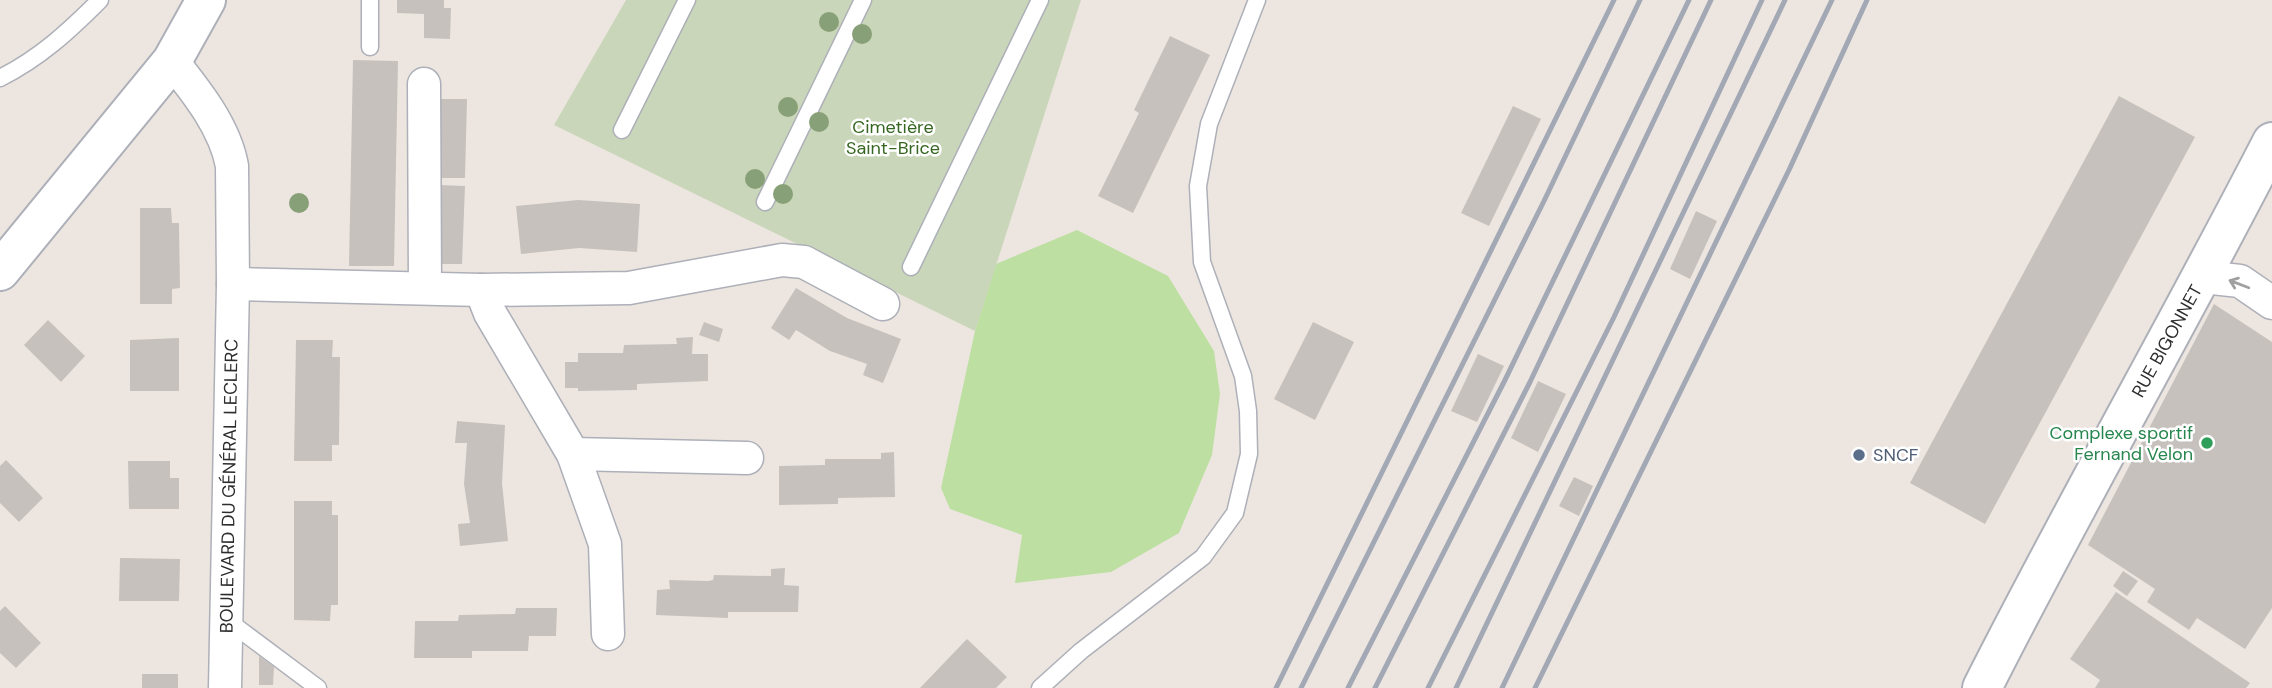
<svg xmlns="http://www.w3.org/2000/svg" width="2272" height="688" font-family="'DM Sans',sans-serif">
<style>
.green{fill:#bddfa1}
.cemetery{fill:#cad6b9}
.building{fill:#c6c1bc}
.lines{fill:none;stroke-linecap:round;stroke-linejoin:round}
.lane-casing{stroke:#adb0b8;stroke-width:19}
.street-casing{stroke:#adb0b8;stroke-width:35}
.secondary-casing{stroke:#adb0b8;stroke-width:42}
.lane{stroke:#fff;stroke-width:16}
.street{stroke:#fff;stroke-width:32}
.secondary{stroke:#fff;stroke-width:38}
.rail{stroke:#a3a8b5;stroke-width:5}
.tree{fill:#88a077}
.oneway{stroke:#a0a0a0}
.leisure-dot{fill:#2e9e5b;stroke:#fff;stroke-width:2.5}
.service-dot{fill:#5c6f8a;stroke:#fff;stroke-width:2.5}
.labels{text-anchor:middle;stroke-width:5;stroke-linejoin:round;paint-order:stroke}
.park-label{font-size:18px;fill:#366621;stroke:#fff}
.street-label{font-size:18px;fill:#2d2d2d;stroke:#fff}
.leisure-label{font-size:18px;fill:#27864d;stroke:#fff;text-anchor:end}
.service-label{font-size:18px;fill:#4e5e75;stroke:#fff;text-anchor:start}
</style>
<rect width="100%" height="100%" fill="#ede6e0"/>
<polygon class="green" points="1077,230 1168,276 1214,351 1220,394 1212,455 1179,533 1111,572 1015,583 1022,535 950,509 941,488 975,331 996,264"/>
<polygon class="cemetery" points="626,0 1081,0 975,331 554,125"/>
<g class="building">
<polygon points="397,0 444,0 444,8 451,8 450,39 424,38 424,14 397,13"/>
<polygon points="1170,36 1210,55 1133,213 1098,196 1139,113 1134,110"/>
<polygon points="353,60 398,61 394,266 349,266"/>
<polygon points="2119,96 2195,137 1985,524 1910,483"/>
<polygon points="441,99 467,99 465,178 439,178"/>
<polygon points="1513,106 1541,119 1489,226 1461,213"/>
<polygon points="439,185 465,186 462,264 437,264"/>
<polygon points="578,200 640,204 637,252 579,248 521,254 516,206"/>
<polygon points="140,208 171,208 172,223 179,223 180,288 172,289 172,304 140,304"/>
<polygon points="1696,211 1717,221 1690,279 1670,269"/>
<polygon points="796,288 847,318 901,339 883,383 863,375 867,364 830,351 796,330 789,340 771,328"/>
<polygon points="2214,304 2272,342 2272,608 2245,649 2197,618 2189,630 2147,602 2155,589 2088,545"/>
<polygon points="48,320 85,356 61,382 24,345"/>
<polygon points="704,322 723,329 719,342 699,335"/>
<polygon points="1313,322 1354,342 1315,420 1274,399"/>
<polygon points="693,337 692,354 708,354 708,381 637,384 637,390 578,391 578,388 565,388 565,362 578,362 578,353 623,353 624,345 677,344 676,338"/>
<polygon points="179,338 179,391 130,391 130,340"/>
<polygon points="296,340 333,340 332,357 340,357 339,445 332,445 332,461 294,461"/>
<polygon points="1478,354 1504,366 1477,422 1451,411"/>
<polygon points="1538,381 1566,394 1538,452 1511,438"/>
<polygon points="457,421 505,425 502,483 508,541 460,546 458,524 470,523 464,484 467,443 455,443"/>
<polygon points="894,452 895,497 838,498 838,504 779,505 779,466 825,465 825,459 881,459 881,453"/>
<polygon points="6,460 43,498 19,522 0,503 0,466"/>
<polygon points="128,461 170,461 170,478 179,478 179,509 129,509"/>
<polygon points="1574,477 1593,486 1579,516 1559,506"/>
<polygon points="294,501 332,501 332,515 338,515 338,605 331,605 330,621 294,620"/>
<polygon points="120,558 180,559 179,601 119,601"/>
<polygon points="785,568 784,585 799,586 798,612 728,612 728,618 656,615 657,590 670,589 669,580 708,581 713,580 714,575 771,576 771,569"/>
<polygon points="2123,571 2138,581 2127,596 2113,586"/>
<polygon points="2116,592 2250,683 2246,688 2095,688 2100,680 2070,659"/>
<polygon points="5,606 41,643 16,668 0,653 0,611"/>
<polygon points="516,608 557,608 556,636 529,636 528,651 472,651 472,658 414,658 415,621 458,621 459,615 515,614"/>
<polygon points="967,639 1007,677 996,688 920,688"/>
<polygon points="259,656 274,667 273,685 259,685"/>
<rect x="142" y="674" width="36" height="14"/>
</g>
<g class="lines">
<defs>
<g id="lane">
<polyline points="370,47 370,0"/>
<path d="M0,78C40,58 69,31 100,0"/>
<polyline points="622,130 687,0"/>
<polyline points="765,202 863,0"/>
<polyline points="911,267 1040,0"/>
<polyline points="227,620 318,688"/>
<polyline points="1040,688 1081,651 1203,557 1235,513 1249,454 1248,411 1243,376 1202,262 1198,186 1209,124 1257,0"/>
</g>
<g id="street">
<path d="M172,61C196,91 225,127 232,166L233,284L225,688"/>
<polyline points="424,84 425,287"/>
<polyline points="2203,277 2240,281 2272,303"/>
<polyline points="233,284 481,290 629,288 782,260 804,262 883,304"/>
<polyline points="481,290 490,313 573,454 605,544 608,634"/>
<polyline points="573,454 747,458"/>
</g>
<g id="secondary">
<polyline points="0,271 172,61 206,0"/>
<path d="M1982,688C2075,504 2178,325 2272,142"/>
</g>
</defs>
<use href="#lane" class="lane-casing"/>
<use href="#street" class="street-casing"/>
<use href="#secondary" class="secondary-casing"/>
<use href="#lane" class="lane"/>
<use href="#street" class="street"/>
<use href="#secondary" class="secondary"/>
<g class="rail">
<polyline points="1276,688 1614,0"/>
<polyline points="1301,688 1544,201 1640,0"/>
<polyline points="1348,688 1505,380 1689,0"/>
<polyline points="1375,688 1530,382 1711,0"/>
<polyline points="1428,688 1614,317 1762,0"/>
<polyline points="1456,688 1785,0"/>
<polyline points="1502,688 1832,0"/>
<polyline points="1535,688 1789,170 1867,0"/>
</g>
</g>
<g class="tree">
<circle cx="829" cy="22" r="10"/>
<circle cx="862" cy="34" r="10"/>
<circle cx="788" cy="107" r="10"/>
<circle cx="819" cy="122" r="10"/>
<circle cx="755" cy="179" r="10"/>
<circle cx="783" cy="194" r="10"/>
<circle cx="299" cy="203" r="10"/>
</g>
<defs><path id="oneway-shaft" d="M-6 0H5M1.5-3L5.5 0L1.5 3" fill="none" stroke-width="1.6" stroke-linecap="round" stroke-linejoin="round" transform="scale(1.75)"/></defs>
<use class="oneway" href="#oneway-shaft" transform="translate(2239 284) rotate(-159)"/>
<circle class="leisure-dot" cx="2207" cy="443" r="7"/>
<circle class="service-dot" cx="1859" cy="455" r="7"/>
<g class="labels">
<g class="park-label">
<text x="893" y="133">Cimetière<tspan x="893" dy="21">Saint-Brice</tspan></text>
</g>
<g class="street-label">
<text transform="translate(2167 341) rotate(-61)" y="6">RUE BIGONNET</text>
<text transform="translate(229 486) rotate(-89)" y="6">BOULEVARD DU GÉNÉRAL LECLERC</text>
</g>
<g class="leisure-label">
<text x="2193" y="439">Complexe sportif<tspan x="2193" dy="21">Fernand Velon</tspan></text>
</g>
<g class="service-label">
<text x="1873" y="461">SNCF</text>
</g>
</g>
</svg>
